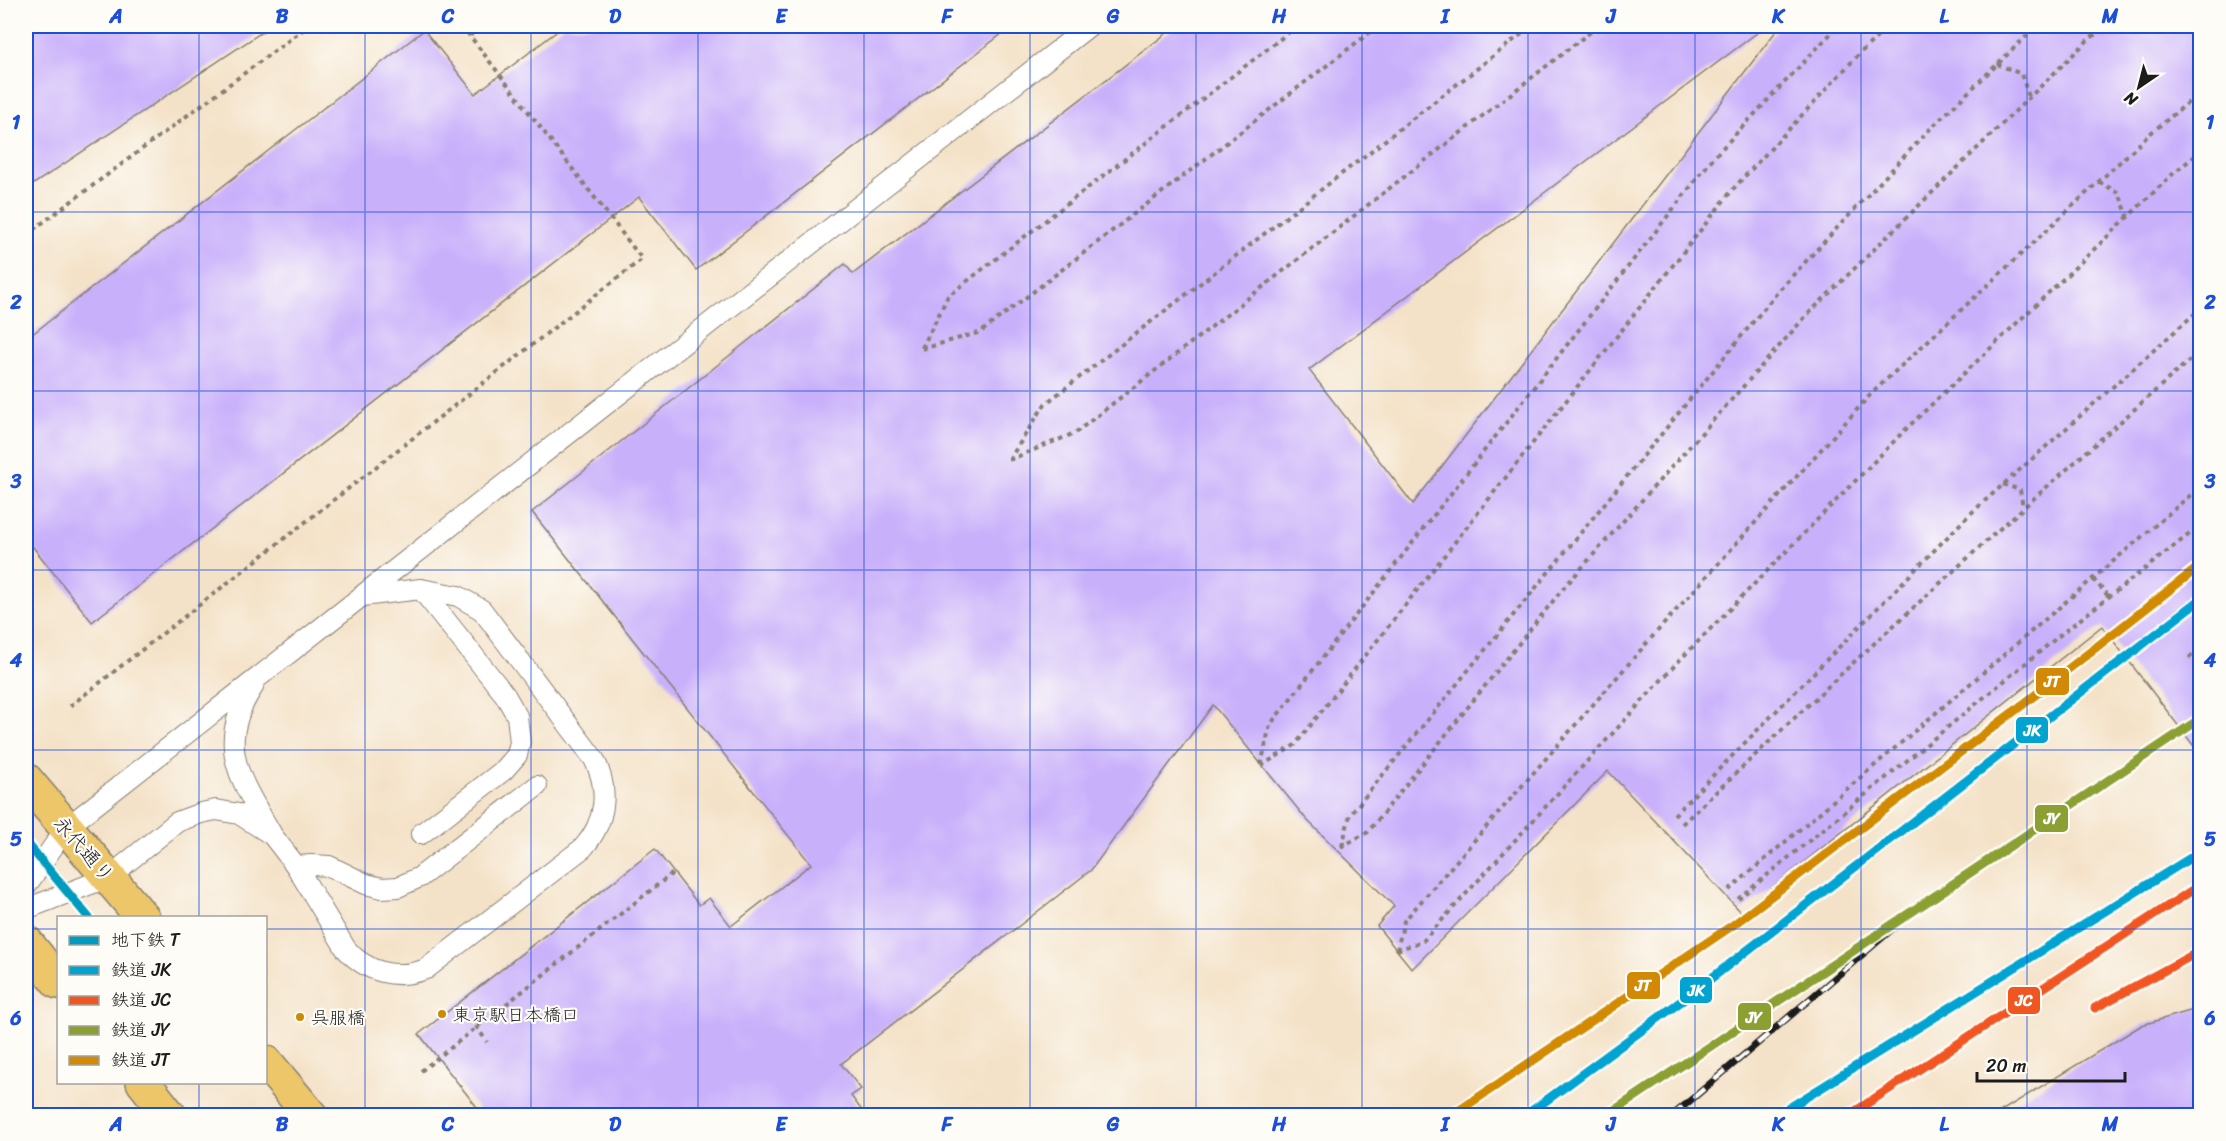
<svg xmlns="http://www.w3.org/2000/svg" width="2226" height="1141" font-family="Sriracha,'Klee One',sans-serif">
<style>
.building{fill:#c9b0fb}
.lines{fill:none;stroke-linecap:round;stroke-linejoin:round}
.lane-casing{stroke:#887f72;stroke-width:22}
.highway-casing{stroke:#887f72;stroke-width:36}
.path{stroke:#887f72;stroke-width:4;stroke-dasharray:4.5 4.5;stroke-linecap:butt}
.lane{stroke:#fff;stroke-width:20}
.highway{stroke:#ecc669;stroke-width:33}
.rail-casing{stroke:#1c1c1c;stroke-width:7}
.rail{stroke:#fdfcf7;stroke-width:4.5;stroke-dasharray:14;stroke-linecap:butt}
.rail-1-casing{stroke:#fdfcf7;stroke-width:14}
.rail-2-casing{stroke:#fdfcf7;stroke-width:14}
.rail-3-casing{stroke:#fdfcf7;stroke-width:14}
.rail-4-casing{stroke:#fdfcf7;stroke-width:14}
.rail-1{stroke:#03a3d1;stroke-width:9}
.rail-2{stroke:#f15620;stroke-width:9}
.rail-3{stroke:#8c9f32;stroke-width:9}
.rail-4{stroke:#d28a06;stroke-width:9}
.metro-1-casing{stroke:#fdfcf7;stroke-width:14}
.metro-1{stroke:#009bbf;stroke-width:9}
.grid{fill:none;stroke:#1d4ed8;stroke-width:1.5;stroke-opacity:0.55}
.bus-dot{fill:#cb8a06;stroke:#fdfcf7;stroke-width:2}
.labels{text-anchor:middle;stroke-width:4.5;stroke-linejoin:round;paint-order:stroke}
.bus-label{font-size:18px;fill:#1c1c1c;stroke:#fdfcf7;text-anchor:start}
.street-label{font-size:20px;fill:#1c1c1c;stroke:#fdfcf7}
.line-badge{stroke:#fdfcf7;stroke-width:2}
.badge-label{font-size:16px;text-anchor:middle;font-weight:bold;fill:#fff}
.neatline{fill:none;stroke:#1d4ed8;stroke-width:2}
.grid-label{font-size:20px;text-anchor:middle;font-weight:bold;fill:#1d4ed8}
</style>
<rect width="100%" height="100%" fill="#fdfcf7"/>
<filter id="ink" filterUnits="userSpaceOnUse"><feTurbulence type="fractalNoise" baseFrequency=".0167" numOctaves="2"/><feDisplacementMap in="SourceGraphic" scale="12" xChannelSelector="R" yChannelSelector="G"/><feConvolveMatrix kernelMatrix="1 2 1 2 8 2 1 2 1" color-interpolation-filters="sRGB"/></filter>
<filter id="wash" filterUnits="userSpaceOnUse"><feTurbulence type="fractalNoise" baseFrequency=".008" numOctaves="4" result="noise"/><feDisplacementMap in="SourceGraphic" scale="24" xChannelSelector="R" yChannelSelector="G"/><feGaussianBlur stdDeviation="1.35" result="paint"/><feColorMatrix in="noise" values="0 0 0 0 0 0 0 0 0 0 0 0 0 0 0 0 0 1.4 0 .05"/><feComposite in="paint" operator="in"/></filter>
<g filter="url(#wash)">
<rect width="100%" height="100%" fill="#f4e2c8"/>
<g id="blocks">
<g class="building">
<polygon points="26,26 271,26 26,189"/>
<polygon points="564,26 1012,26 696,270 639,197 92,622 26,538 26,339 424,30 475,94"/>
<polygon points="1176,26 1766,26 1309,370 1413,504 1780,26 2200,26 2200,754 2102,626 1741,912 1608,771 1412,969 1377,926 1394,906 1306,819 1213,705 1091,870 841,1064 861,1089 851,1096 866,1116 484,1116 419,1034 655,849 699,905 709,898 731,926 811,864 532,512 845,264 853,274"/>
<polygon points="2200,1008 2200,1116 1993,1116 2142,1025"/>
</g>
</g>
</g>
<g filter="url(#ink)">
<use href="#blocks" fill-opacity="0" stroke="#887f72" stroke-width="1.5"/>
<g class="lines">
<defs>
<g id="lane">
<polyline points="421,589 505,695 517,716 520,742 517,755 504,770 421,834"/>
<polyline points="364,594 1089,26"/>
<path d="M253,687C214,745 241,780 271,833"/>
<polyline points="296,866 312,865 329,866 366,884 382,888 398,887 420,877 537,786"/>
<path d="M26,886L66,828L362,596L421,589L458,596L482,610L594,759C610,790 606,822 583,848L426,969C397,980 367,973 346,949L296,866L272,835L239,814L216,810L201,813L177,822L109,877L26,909"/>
</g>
<g id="highway">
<polyline points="26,780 143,918"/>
<polyline points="26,942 58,982"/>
<polyline points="266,1062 311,1116"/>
<polyline points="143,1082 170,1116"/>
</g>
</defs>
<use href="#lane" class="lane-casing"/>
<use href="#highway" class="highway-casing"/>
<g class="path">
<polyline points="462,26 470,36"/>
<polyline points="1997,64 2021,74 2029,97"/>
<polyline points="2099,182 2119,193 2128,216"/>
<polyline points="26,235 308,26"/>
<polyline points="922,348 948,296 1297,26"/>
<polyline points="922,349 981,332 1378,26"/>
<polyline points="1009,460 1075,433 1598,26"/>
<polyline points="1009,460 1045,404 1532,26"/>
<polyline points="2003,484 2020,490 2023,507"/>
<polyline points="2093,579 2109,597"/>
<polyline points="2189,658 2200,649"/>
<polyline points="70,706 642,259 470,36 478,26"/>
<polyline points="1261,765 1270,725 1713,158 1838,26"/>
<polyline points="1261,766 1295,745 1733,189 1861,52 1889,26"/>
<polyline points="1674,815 1968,516 2200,309"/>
<polyline points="1682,824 1854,662 1995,533 2200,351"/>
<polyline points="1342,846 1350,815 1780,289 1928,131 2037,26"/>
<polyline points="1341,847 1368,832 1561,591 1806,316 2088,40 2107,26"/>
<polyline points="1729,890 2200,487"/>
<polyline points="1738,899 2065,631 2200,526"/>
<polyline points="2199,911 2200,910"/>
<polyline points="1397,950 1404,921 1653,636 1872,393 2152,132 2200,93"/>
<polyline points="1397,950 1423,941 1676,664 1907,428 2176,171 2200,152"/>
<polyline points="476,1026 487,1042"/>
<polyline points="421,1071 674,872"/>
</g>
<use href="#lane" class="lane"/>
<use href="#highway" class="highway"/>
<defs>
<polyline id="rail" points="1672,1116 1923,903"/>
</defs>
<use href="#rail" class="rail-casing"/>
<use href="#rail" class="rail"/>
<defs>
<g id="rail-1">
<polyline points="1525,1116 1691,994 2200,600"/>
<polyline points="1776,1116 2200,852"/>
</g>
<g id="rail-2">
<polyline points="2095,1008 2200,951"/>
<polyline points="1848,1116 2200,885"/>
</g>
<polyline id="rail-3" points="1606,1116 2200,719"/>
<polyline id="rail-4" points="1451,1116 1733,925 2025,703 2200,566"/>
</defs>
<use href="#rail-1" class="rail-1-casing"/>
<use href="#rail-2" class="rail-2-casing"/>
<use href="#rail-3" class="rail-3-casing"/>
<use href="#rail-4" class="rail-4-casing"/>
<use href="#rail-1" class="rail-1"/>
<use href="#rail-2" class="rail-2"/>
<use href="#rail-3" class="rail-3"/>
<use href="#rail-4" class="rail-4"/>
<defs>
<polyline id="metro-1" points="26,842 89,918"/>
</defs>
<use href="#metro-1" class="metro-1-casing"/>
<use href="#metro-1" class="metro-1"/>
</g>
</g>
<path class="grid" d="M199,26V918M365,26V1116M531,26V1116M698,26V1116M864,26V1116M1030,26V1116M1196,26V1116M1362,26V1116M1528,26V1116M1695,26V1116M1861,26V1116M2027,26V1116M26,212H2200M26,391H2200M26,570H2200M26,750H2200M26,929H58M266,929H2200M199,1082V1116"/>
<g class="bus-dot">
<circle cx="442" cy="1014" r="5"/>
<circle cx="300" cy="1017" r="5"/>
</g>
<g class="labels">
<g class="bus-label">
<text x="453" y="1021">東京駅日本橋口</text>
<text x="311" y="1024">呉服橋</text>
</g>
<g class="street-label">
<text transform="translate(84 849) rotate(49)" y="7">永代通り</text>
</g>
</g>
<g class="line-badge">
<rect x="2035" y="667" width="35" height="29" rx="6" fill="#d28a06"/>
<rect x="2015" y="716" width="34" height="28" rx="6" fill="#03a3d1"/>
<rect x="2034" y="804" width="35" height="29" rx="6" fill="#8c9f32"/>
<rect x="1626" y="971" width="35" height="29" rx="6" fill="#d28a06"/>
<rect x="1679" y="976" width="34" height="28" rx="6" fill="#03a3d1"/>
<rect x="2007" y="986" width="34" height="29" rx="6" fill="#f15620"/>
<rect x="1737" y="1002" width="35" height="29" rx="6" fill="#8c9f32"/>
</g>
<g class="badge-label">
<text x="2052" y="687">JT</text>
<text x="2032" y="736">JK</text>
<text x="2052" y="824">JY</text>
<text x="1643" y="991">JT</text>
<text x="1696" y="996">JK</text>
<text x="2024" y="1006">JC</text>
<text x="1754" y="1023">JY</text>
</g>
<rect width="2226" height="1141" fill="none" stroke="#fdfcf7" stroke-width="66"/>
<rect x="57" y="916" width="210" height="168" fill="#fdfcf7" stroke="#a3a29f" stroke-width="1.5"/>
<rect x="69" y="936" width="30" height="9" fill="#009bbf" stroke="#a3a29f" stroke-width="1.5"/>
<text x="111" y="946" font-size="18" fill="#1c1c1c">地下鉄 T</text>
<rect x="69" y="966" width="30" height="9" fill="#03a3d1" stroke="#a3a29f" stroke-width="1.5"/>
<text x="111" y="976" font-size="18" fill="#1c1c1c">鉄道 JK</text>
<rect x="69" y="996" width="30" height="9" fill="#f15620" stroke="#a3a29f" stroke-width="1.5"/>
<text x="111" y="1006" font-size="18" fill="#1c1c1c">鉄道 JC</text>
<rect x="69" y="1026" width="30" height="9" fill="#8c9f32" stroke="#a3a29f" stroke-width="1.5"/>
<text x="111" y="1036" font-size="18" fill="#1c1c1c">鉄道 JY</text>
<rect x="69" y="1056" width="30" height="9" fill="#d28a06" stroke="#a3a29f" stroke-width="1.5"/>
<text x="111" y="1066" font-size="18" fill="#1c1c1c">鉄道 JT</text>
<g transform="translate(2139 87) rotate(215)" stroke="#fdfcf7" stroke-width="4.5" paint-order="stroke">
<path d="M0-4.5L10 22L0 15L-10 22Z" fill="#1c1c1c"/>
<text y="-9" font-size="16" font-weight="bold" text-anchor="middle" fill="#1c1c1c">N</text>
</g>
<path d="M1977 1072v9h148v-9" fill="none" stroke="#1c1c1c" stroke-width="3"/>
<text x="1986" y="1072" font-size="18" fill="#1c1c1c" stroke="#fdfcf7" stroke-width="4.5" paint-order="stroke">20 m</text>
<rect x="33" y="33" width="2160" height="1075" class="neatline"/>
<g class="grid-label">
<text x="116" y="23">A</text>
<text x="282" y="23">B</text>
<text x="448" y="23">C</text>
<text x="615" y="23">D</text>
<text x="781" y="23">E</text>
<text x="947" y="23">F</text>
<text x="1113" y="23">G</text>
<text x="1279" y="23">H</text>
<text x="1445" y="23">I</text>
<text x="1611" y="23">J</text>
<text x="1778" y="23">K</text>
<text x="1944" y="23">L</text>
<text x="2110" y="23">M</text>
<text x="16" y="129">1</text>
<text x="2210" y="129">1</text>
<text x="16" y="309">2</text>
<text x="2210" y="309">2</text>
<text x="16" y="488">3</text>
<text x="2210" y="488">3</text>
<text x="16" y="667">4</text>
<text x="2210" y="667">4</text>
<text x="16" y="846">5</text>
<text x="2210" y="846">5</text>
<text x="16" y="1025">6</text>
<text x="2210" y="1025">6</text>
<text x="116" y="1131">A</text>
<text x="282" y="1131">B</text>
<text x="448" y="1131">C</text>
<text x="615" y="1131">D</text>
<text x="781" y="1131">E</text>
<text x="947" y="1131">F</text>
<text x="1113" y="1131">G</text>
<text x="1279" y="1131">H</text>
<text x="1445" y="1131">I</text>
<text x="1611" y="1131">J</text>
<text x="1778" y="1131">K</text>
<text x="1944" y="1131">L</text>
<text x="2110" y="1131">M</text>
</g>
</svg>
